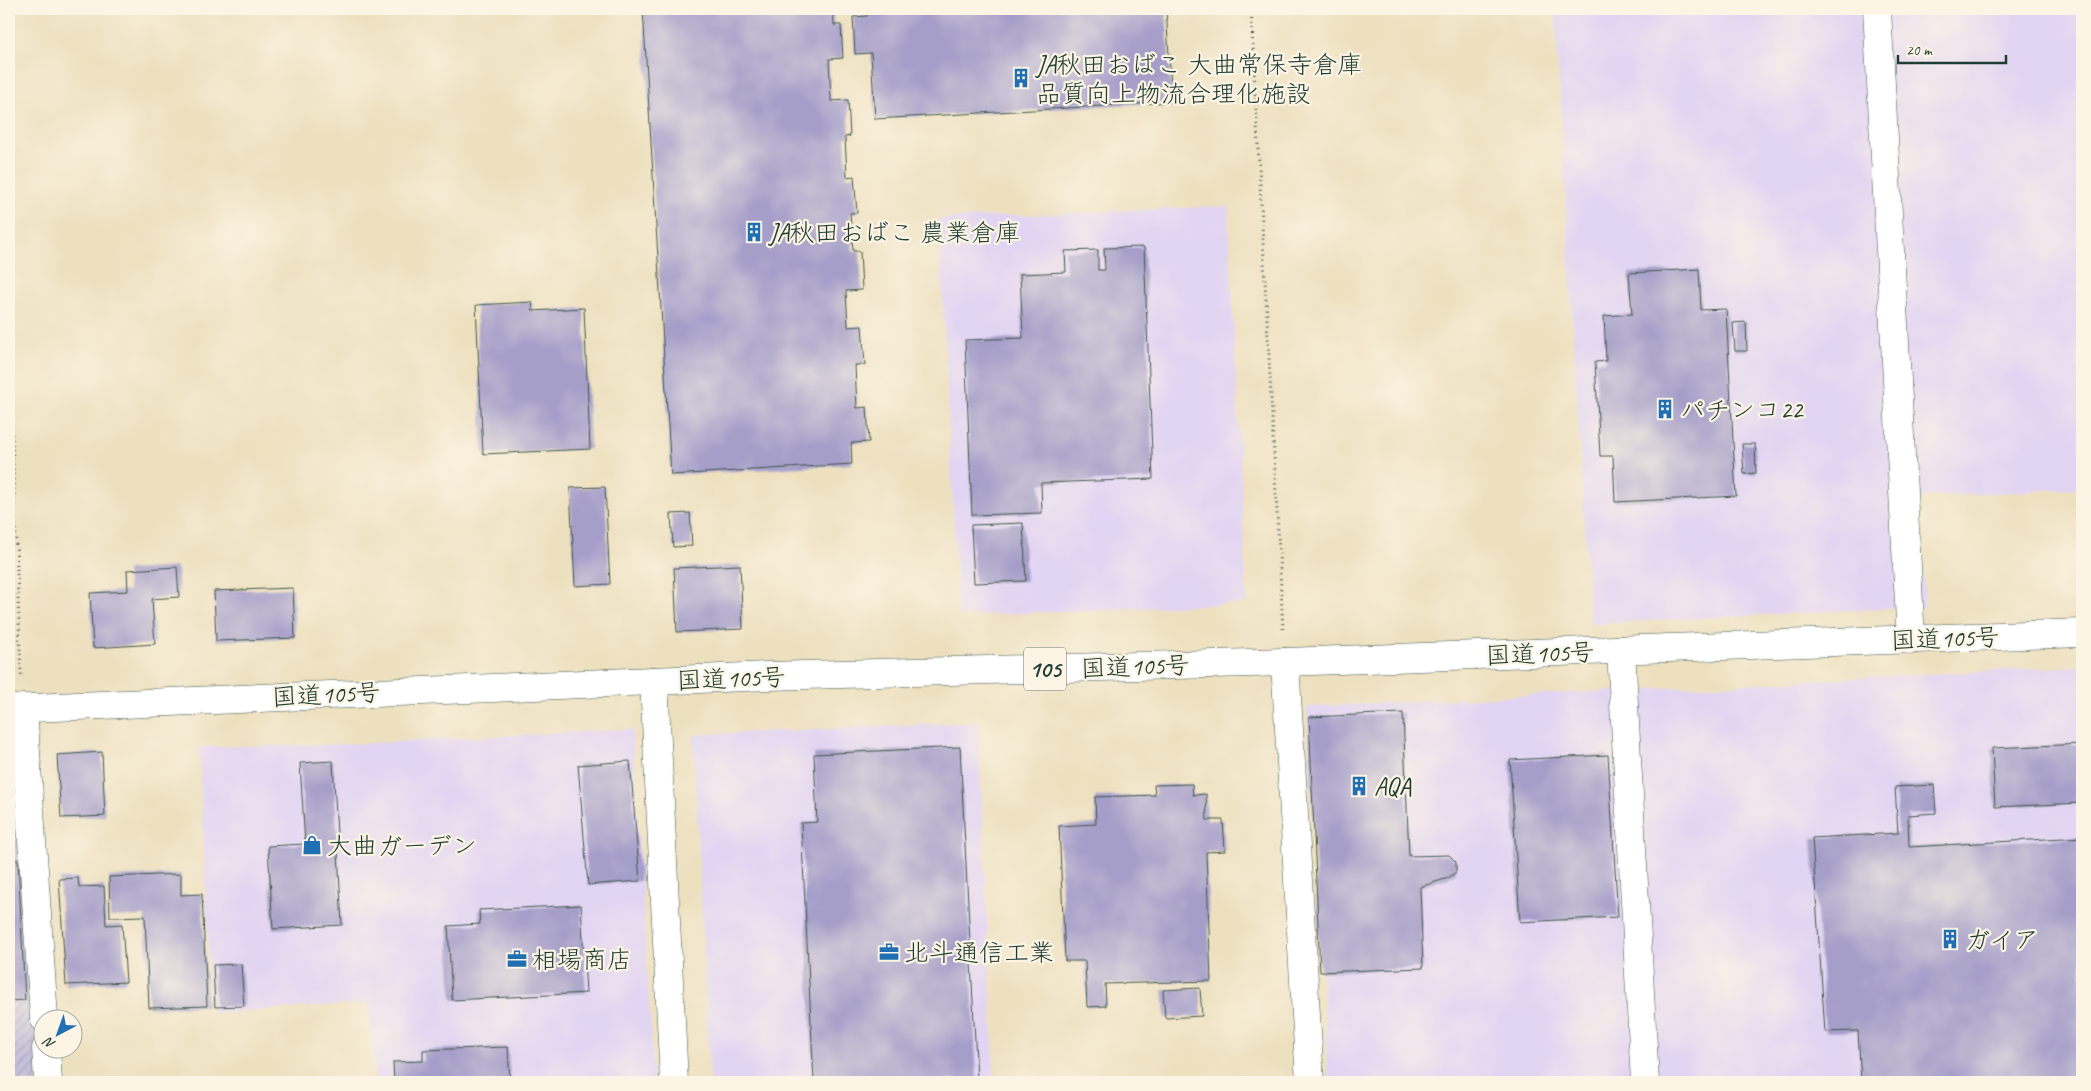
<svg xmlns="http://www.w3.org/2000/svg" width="2091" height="1091" font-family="Caveat,'Klee One',sans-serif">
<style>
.built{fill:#e2d4f3}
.industrial{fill:url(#industrial-furrows)}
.building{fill:#a59ec9}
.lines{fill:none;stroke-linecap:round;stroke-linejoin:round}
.minor-casing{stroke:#3e5549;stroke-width:29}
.highway-casing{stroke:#3e5549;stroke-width:29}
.path{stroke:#3e5549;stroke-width:3;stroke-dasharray:1 4;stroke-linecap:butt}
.minor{stroke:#fff;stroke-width:28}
.highway{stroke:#fff;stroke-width:28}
.labels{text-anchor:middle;stroke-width:4.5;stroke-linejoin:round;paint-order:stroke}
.shield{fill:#fcf5e5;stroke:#617469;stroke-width:1}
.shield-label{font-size:24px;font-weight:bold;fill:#1f3d34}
.poi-label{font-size:25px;fill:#1f3d34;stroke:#fcf5e5;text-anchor:start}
.street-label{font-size:25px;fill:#1f3d34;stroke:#fcf5e5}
</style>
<defs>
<pattern id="industrial-furrows" width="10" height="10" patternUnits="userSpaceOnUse" patternTransform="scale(1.25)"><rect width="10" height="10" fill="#c5c0da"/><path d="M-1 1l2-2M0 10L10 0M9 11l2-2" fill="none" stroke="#9f9db2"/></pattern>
</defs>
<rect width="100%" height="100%" fill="#fcf5e5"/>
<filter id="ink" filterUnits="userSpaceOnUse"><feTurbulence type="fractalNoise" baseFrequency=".02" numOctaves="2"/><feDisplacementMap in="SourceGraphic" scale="10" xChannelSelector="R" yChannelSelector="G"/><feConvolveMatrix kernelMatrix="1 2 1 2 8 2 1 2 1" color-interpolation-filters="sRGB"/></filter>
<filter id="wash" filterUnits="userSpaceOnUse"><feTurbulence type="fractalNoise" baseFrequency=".0096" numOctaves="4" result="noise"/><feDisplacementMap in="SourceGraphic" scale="20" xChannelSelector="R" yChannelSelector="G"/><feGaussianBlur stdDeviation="1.12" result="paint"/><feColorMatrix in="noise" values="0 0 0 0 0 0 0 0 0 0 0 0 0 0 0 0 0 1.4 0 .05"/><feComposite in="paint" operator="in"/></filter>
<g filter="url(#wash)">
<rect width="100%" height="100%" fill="#ede0bf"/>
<g class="built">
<polygon points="1555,9 2082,9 2082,488 1919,497 1925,606 1590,624"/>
<polygon points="1228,206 1247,603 958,616 939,219"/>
<polygon points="2082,666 2082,1082 1328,1082 1307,707"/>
<polygon points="978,722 995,1082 710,1082 693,735"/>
<polygon points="632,729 654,1082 375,1082 369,1003 211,1013 199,747 356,744"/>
</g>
<polygon class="industrial" points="9,743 25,743 41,1082 9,1082"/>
<g id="blocks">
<g class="building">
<polygon points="643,9 833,9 834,25 841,25 843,58 829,59 831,101 848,100 850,136 845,137 847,177 854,176 857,213 850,213 853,251 860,251 862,290 846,291 848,327 862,326 865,365 855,365 857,408 867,407 869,442 851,443 852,464 671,475"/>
<polygon points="867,9 1166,9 1172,102 875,119 871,53 855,54 853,17 867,16"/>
<polygon points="1144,247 1153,479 1041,483 1042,513 972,515 965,340 1023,338 1020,274 1066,272 1065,251 1098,250 1098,270 1105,270 1104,248"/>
<polygon points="1699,269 1701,310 1726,309 1736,496 1615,502 1613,456 1600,456 1595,362 1606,361 1604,316 1632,314 1629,273"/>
<polygon points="532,302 533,311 584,308 590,449 483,454 476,305"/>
<polygon points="1746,322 1747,351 1735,351 1733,323"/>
<polygon points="1742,444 1755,444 1756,473 1744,474"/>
<polygon points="605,487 610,584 575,586 570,488"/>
<polygon points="690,513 692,546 673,547 671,514"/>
<polygon points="1023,523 1026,581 974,583 971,525"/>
<polygon points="740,565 743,629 677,632 674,568"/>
<polygon points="177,567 179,597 152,599 155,644 93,648 90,593 128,591 127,570"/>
<polygon points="293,588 295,638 216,641 214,591"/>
<polygon points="1403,713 1409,856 1449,855 1456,862 1456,872 1448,878 1420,887 1423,968 1320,972 1309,717"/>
<polygon points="2082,744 2082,803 1995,807 1992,748"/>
<polygon points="960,747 977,1080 814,1082 801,823 817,822 814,754"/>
<polygon points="102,752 105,816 61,818 57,755"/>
<polygon points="1608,755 1618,917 1520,922 1510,760"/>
<polygon points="333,761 342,925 273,929 268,846 305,844 300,763"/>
<polygon points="630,761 640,881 588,885 578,765"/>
<polygon points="1192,784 1193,795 1206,794 1207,820 1223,820 1225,851 1206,852 1211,981 1105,984 1106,1006 1087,1007 1085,961 1065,961 1059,826 1096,824 1095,797 1155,795 1154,785"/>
<polygon points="1934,785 1936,813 1908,815 1909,847 2082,837 2082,1082 1861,1082 1858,1031 1825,1032 1812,838 1898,833 1895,787"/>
<polygon points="9,860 18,860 25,1000 9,1001"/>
<polygon points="181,874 181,895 202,894 207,1006 149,1008 145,916 110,917 109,877"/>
<polygon points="78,878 79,887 104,886 106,925 122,924 126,982 66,985 59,879"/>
<polygon points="581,905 586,993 452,1000 448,926 480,924 479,910"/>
<polygon points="241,964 244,1006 215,1007 213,965"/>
<polygon points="1200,988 1202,1016 1165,1018 1163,990"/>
<polygon points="508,1047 510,1082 394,1082 393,1062 423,1061 423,1050"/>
</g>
</g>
</g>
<g filter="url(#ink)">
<use href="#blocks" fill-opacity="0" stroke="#3e5549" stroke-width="1"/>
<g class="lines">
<defs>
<g id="minor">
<polyline points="1877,9 1911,640"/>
<polyline points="1621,650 1645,1082"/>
<polyline points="1285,662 1310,1082"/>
<polyline points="654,681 674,1082"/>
<polyline points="23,708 44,1018"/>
<polyline points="46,1048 48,1082"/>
</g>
<polyline id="highway" points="9,709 768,676 1285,662 2082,633"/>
</defs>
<use href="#minor" class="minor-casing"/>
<use href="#highway" class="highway-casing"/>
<g class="path">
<polyline points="1251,9 1283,629"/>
<polyline points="9,354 21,676"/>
</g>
<use href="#minor" class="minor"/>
<use href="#highway" class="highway"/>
</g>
</g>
<defs>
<symbol id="building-bare" viewBox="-9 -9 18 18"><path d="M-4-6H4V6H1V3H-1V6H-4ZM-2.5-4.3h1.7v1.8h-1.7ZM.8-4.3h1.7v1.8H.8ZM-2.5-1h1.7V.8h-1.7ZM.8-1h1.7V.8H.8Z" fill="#1f6fb2" stroke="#fcf5e5" stroke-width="2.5" paint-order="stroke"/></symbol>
<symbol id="shop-bare" viewBox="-9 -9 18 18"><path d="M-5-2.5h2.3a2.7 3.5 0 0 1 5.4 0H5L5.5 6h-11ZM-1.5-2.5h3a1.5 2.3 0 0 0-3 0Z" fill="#1f6fb2" stroke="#fcf5e5" stroke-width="2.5" paint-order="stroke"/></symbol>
<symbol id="office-bare" viewBox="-9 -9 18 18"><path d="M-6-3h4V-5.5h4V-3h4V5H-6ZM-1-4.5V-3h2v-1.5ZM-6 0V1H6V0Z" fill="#1f6fb2" stroke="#fcf5e5" stroke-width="2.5" paint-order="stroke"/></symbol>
</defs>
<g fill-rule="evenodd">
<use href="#building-bare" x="1007" y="64" width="28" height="28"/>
<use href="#building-bare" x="740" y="218" width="28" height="28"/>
<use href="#building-bare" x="1651" y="395" width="28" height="28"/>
<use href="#building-bare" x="1345" y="772" width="28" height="28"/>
<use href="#shop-bare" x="298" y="831" width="28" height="28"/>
<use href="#building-bare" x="1936" y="925" width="28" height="28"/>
<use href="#office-bare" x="875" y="938" width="28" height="28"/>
<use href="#office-bare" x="503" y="945" width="28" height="28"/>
</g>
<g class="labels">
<rect class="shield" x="1024" y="647.5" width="42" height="43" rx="4"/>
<g class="shield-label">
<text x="1045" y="677">105</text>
</g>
<g class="poi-label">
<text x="1036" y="73">JA秋田おばこ 大曲常保寺倉庫<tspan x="1036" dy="29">品質向上物流合理化施設</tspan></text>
<text x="769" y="241">JA秋田おばこ 農業倉庫</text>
<text x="1680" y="418">パチンコ22</text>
<text x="1374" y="795">AQA</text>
<text x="327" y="854">大曲ガーデン</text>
<text x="1965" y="948">ガイア</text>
<text x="904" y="961">北斗通信工業</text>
<text x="532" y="968">相場商店</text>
</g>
<g class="street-label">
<text transform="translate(1945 638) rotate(-2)" y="9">国道105号</text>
<text transform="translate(1540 653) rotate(-2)" y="9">国道105号</text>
<text transform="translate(1135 666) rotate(-2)" y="9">国道105号</text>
<text transform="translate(731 678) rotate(-2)" y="9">国道105号</text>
<text transform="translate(326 694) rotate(-3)" y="9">国道105号</text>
</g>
</g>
<rect width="2091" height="1091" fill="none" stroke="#fcf5e5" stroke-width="30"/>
<g transform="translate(58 1034) rotate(221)"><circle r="24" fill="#fcf5e5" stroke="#a4ab9e"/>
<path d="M0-4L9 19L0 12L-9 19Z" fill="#1f6fb2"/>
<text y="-8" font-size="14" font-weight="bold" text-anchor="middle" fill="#1f3d34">N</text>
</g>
<path d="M1898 55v8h108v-8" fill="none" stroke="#1f3d34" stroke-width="2.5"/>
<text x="1906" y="55" font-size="15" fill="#1f3d34" stroke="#fcf5e5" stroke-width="4" paint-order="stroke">20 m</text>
</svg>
